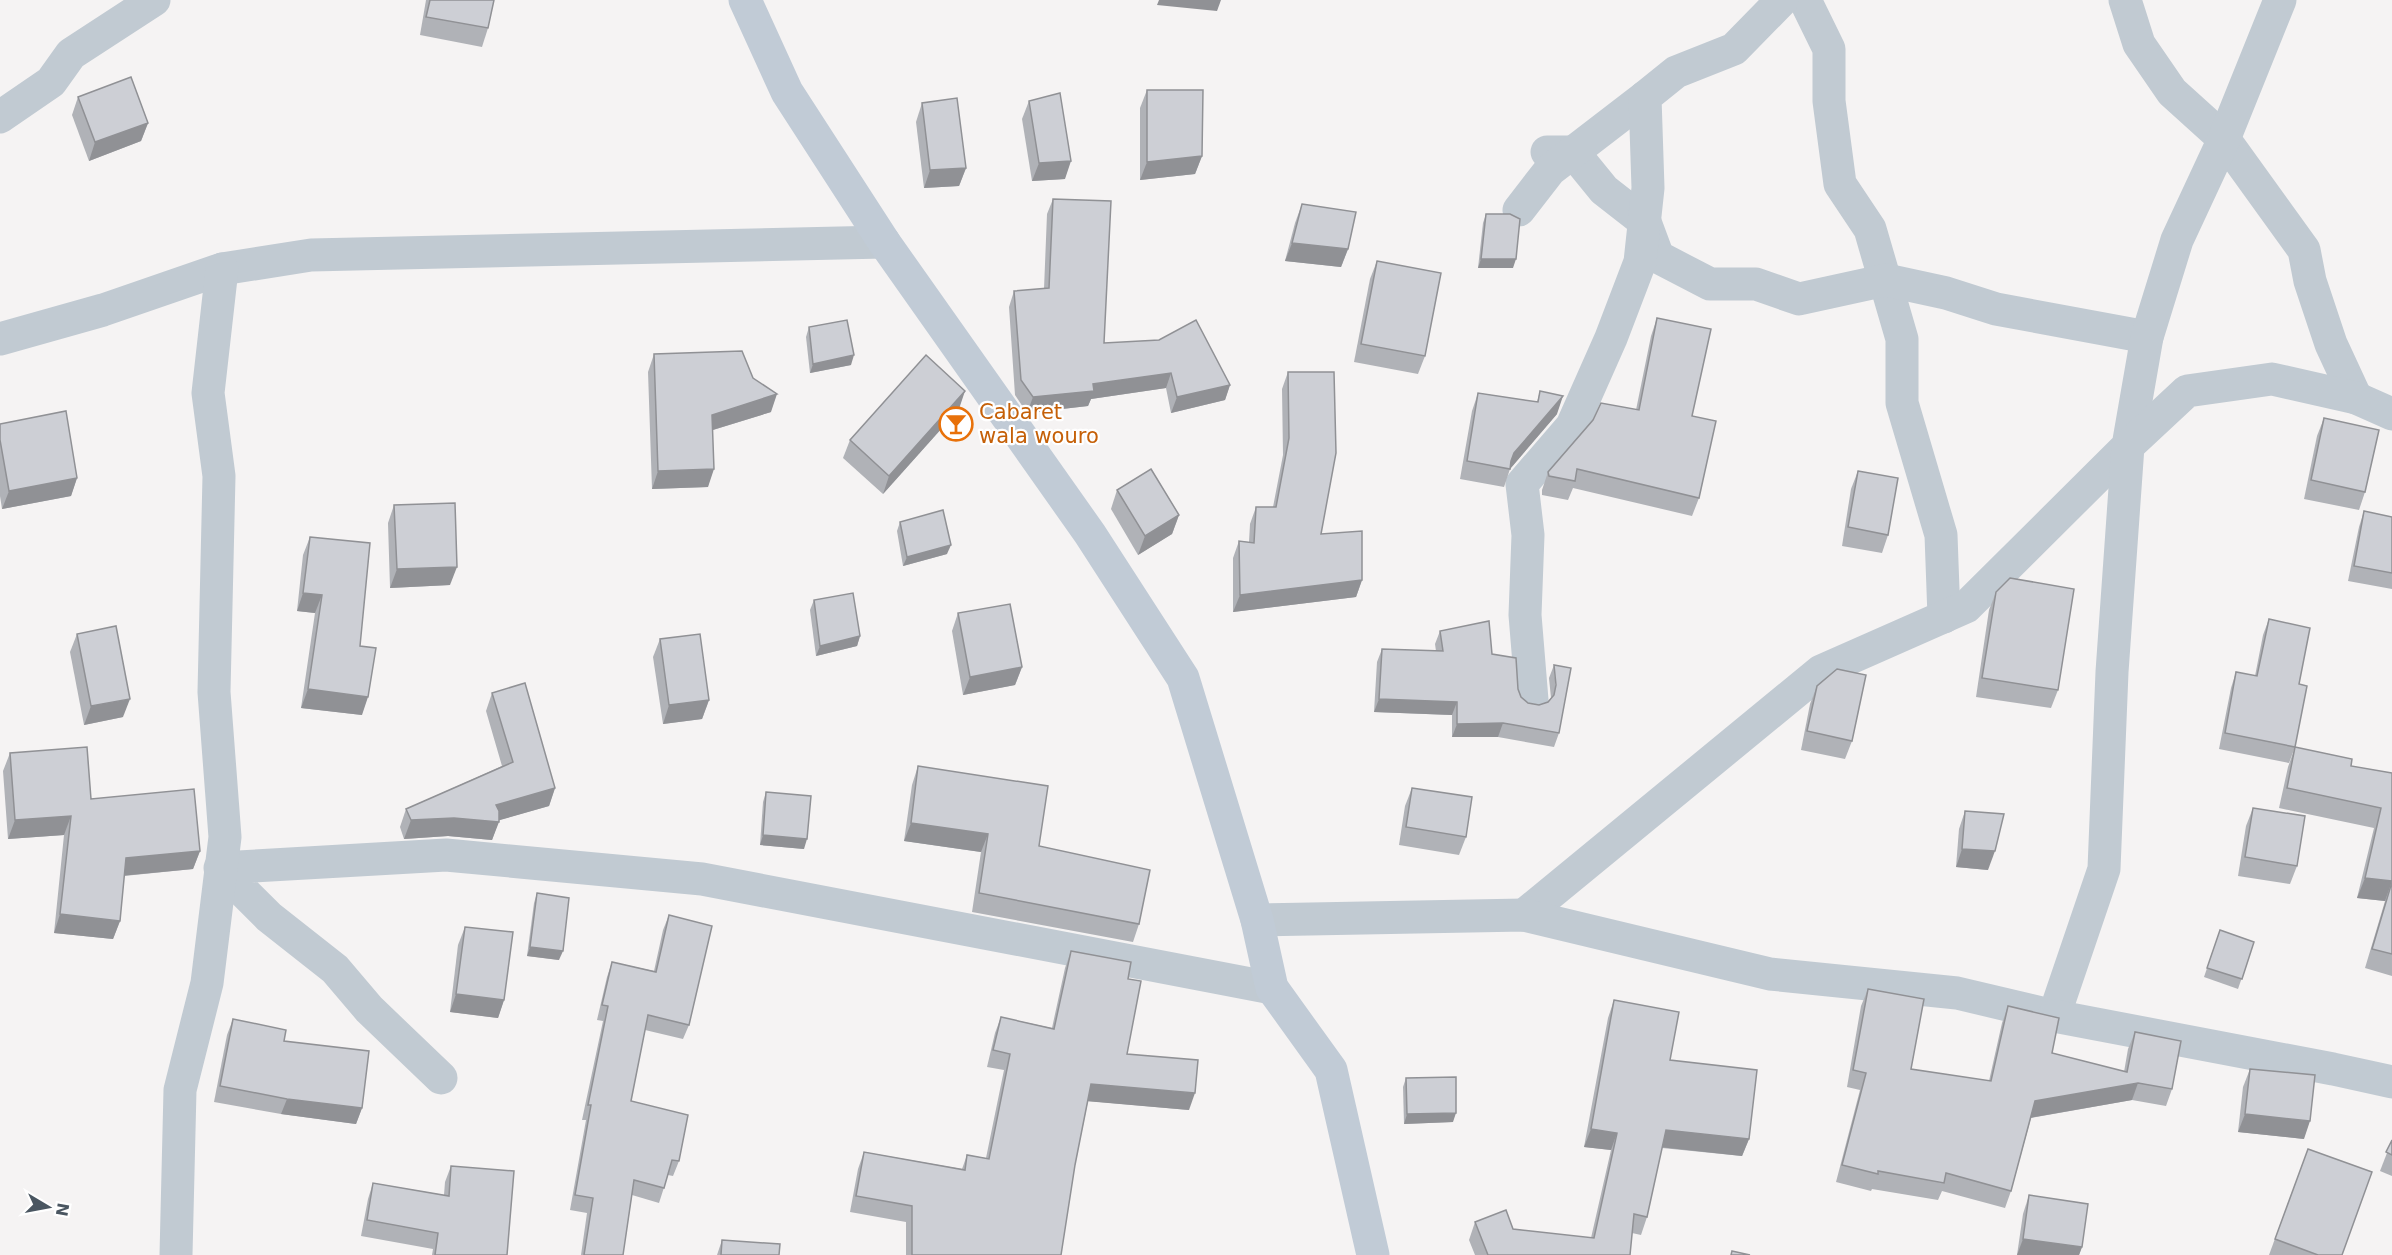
<svg xmlns="http://www.w3.org/2000/svg" width="2392" height="1255" font-family="'DejaVu Sans',sans-serif">
<style>
.lines{fill:none;stroke-linecap:round;stroke-linejoin:round}
.street{stroke:#c1cad2;stroke-width:33}
.secondary{stroke:#c1cbd6;stroke-width:33}
.wall{fill:#b0b2b7}
.shaded-wall{fill:#909195}
.building{fill:#cdcfd5;stroke:#909195;stroke-width:1.5}
.labels{text-anchor:middle;stroke-width:4.5;stroke-linejoin:round;paint-order:stroke}
.food-label{font-size:21px;fill:#c56008;stroke:#fff;text-anchor:start}
</style>
<rect width="100%" height="100%" fill="#f5f3f3"/>
<g class="lines">
<g class="street">
<polyline points="1805,0 1829,49 1829,101 1840,184 1870,229 1902,339 1902,403 1941,535 1944,617"/>
<polyline points="2125,0 2139,44 2172,92 2224,139 2304,250 2310,281 2331,344 2356,398"/>
<polyline points="0,117 51,82 71,54 154,0"/>
<polyline points="1547,152 1573,152 1604,190 1645,222 1658,257 1710,284 1756,284 1799,299 1886,280 1946,293 1996,309 2147,337"/>
<polyline points="1519,210 1550,170 1645,97"/>
<polyline points="0,339 103,310 222,269 311,255 884,242"/>
<polyline points="1532,700 1525,615 1528,535 1522,484 1572,426 1611,338 1640,262 1648,188 1645,97 1676,72 1734,49 1782,0"/>
<polyline points="1524,915 1821,671 1966,607 2128,446 2147,337 2177,240 2224,139 2280,0"/>
<polyline points="1257,920 1524,915 1770,974 1957,993 2054,1016 2104,869 2112,672 2128,446 2187,391 2272,379 2356,398 2392,414"/>
<polyline points="2054,1016 2333,1069 2392,1082"/>
<polyline points="441,1078 369,1009 335,969 269,917 220,868 446,855 702,879 1272,988"/>
<polyline points="176,1255 180,1090 207,983 225,837 214,692 219,476 208,393 222,269"/>
</g>
<polyline class="secondary" points="745,0 787,92 884,242 1090,534 1183,678 1257,920 1272,988 1331,1070 1373,1255"/>
</g>
<g class="wall">
<polygon points="426,0 494,0 488,28 482,47 420,35"/>
<polygon points="1147,90 1202,156 1195,174 1140,180 1140,108"/>
<polygon points="78,97 148,123 141,141 89,161 72,115"/>
<polygon points="1029,101 1065,179 1032,181 1022,119"/>
<polygon points="922,103 966,168 959,186 924,188 916,122"/>
<polygon points="1053,199 1104,343 1230,385 1225,400 1171,413 1166,388 1091,399 1088,406 1027,413 1015,395 1009,307 1014,291 1044,289 1047,214"/>
<polygon points="1302,204 1348,249 1341,267 1285,261 1295,223"/>
<polygon points="1486,214 1513,268 1478,268 1483,223"/>
<polygon points="1377,261 1425,356 1418,374 1354,362 1370,279"/>
<polygon points="1657,318 1692,416 1699,498 1692,516 1573,488 1568,500 1542,495 1542,490 1548,472 1636,410 1651,336"/>
<polygon points="809,327 851,365 810,373 806,337"/>
<polygon points="654,354 753,378 771,412 713,430 708,487 652,489 648,372"/>
<polygon points="1288,372 1321,534 1362,580 1356,597 1233,612 1233,558 1239,541 1249,542 1250,524 1256,507 1273,507 1283,455 1282,389"/>
<polygon points="1540,391 1557,414 1510,469 1504,487 1460,479 1472,411 1478,393 1537,402"/>
<polygon points="959,409 883,494 843,458 850,440"/>
<polygon points="2324,418 2365,492 2359,510 2304,499 2317,436"/>
<polygon points="0,424 77,478 71,496 2,509 0,496"/>
<polygon points="1858,471 1888,535 1882,553 1842,546 1851,489"/>
<polygon points="1117,490 1179,515 1172,534 1138,555 1111,509"/>
<polygon points="394,505 450,585 390,588 388,523"/>
<polygon points="2364,511 2392,517 2392,589 2348,581 2359,527"/>
<polygon points="900,522 947,554 903,566 897,531"/>
<polygon points="310,537 360,646 362,715 301,708 315,613 297,611 303,555"/>
<polygon points="1996,592 2058,690 2051,708 1976,697 1989,610"/>
<polygon points="814,600 860,636 857,646 816,656 810,610"/>
<polygon points="958,613 1022,667 1015,685 963,695 952,631"/>
<polygon points="2269,619 2299,684 2295,747 2289,763 2219,749 2231,688 2236,672 2255,676 2263,635"/>
<polygon points="1440,631 1492,654 1518,689 1521,697 1528,703 1539,705 1548,702 1551,698 1549,678 1554,665 1559,733 1554,747 1498,737 1452,737 1452,715 1374,712 1377,662 1382,649 1436,651 1435,644"/>
<polygon points="77,634 123,717 84,725 70,652"/>
<polygon points="660,639 709,700 702,719 663,724 653,657"/>
<polygon points="1817,686 1852,741 1845,759 1801,750 1810,704"/>
<polygon points="492,693 555,788 549,806 499,820 492,840 448,836 404,839 400,827 406,809 502,766 486,711"/>
<polygon points="2295,747 2351,766 2392,773 2392,976 2365,968 2385,901 2357,898 2374,828 2279,808 2288,767"/>
<polygon points="10,753 91,799 200,851 193,869 124,876 120,921 113,939 54,933 64,835 8,839 3,771"/>
<polygon points="918,766 1139,924 1133,942 972,912 981,852 904,841 912,785"/>
<polygon points="1412,788 1466,837 1459,855 1399,845 1405,806"/>
<polygon points="766,792 804,849 760,845 763,802"/>
<polygon points="2253,808 2297,866 2290,884 2238,876 2246,826"/>
<polygon points="1965,811 1988,870 1956,867 1959,829"/>
<polygon points="537,893 559,960 527,956 534,903"/>
<polygon points="669,915 689,1025 683,1039 645,1030 631,1101 679,1161 673,1176 668,1175 659,1203 632,1195 623,1255 581,1255 587,1213 570,1210 586,1120 582,1120 603,1021 597,1020 607,977 612,962 654,971 663,930"/>
<polygon points="465,927 504,1000 498,1018 450,1012 458,945"/>
<polygon points="2220,930 2254,942 2238,989 2204,977"/>
<polygon points="1071,951 1128,979 1127,1054 1189,1110 1088,1101 1075,1165 1061,1255 906,1255 906,1222 850,1212 858,1169 864,1152 962,1169 967,1155 986,1158 1004,1070 987,1067 995,1033 1001,1017 1052,1028 1065,968"/>
<polygon points="1868,989 1911,1069 1989,1081 2002,1023 2008,1006 2052,1053 2124,1072 2128,1049 2135,1032 2172,1089 2166,1106 2132,1100 2031,1118 2011,1191 2005,1208 1942,1191 1938,1200 1872,1189 1871,1191 1836,1182 1860,1090 1847,1087 1861,1006"/>
<polygon points="1614,1000 1670,1060 1749,1139 1742,1156 1662,1148 1647,1217 1641,1235 1632,1233 1630,1255 1475,1255 1469,1240 1475,1222 1513,1229 1591,1238 1611,1150 1584,1147 1608,1018"/>
<polygon points="233,1019 284,1041 362,1108 356,1124 281,1114 214,1102 227,1035"/>
<polygon points="2250,1069 2304,1139 2238,1132 2243,1087"/>
<polygon points="1406,1078 1453,1122 1404,1124 1403,1087"/>
<polygon points="2392,1140 2392,1176 2380,1171"/>
<polygon points="2308,1149 2342,1255 2269,1255"/>
<polygon points="451,1166 507,1255 432,1255 433,1249 361,1236 368,1199 373,1183 444,1195 445,1182"/>
<polygon points="2029,1195 2082,1247 2079,1255 2017,1255 2023,1214"/>
<polygon points="722,1240 779,1255 717,1255"/>
</g>
<g class="shaded-wall">
<polygon points="1159,0 1221,0 1217,11 1157,5"/>
<polygon points="148,123 141,141 89,161 95,142"/>
<polygon points="1202,156 1195,174 1140,180 1147,162"/>
<polygon points="1071,161 1065,179 1032,181 1039,163"/>
<polygon points="966,168 959,186 924,188 930,170"/>
<polygon points="1292,243 1348,249 1341,267 1285,261"/>
<polygon points="1481,259 1516,259 1513,268 1478,268"/>
<polygon points="854,355 851,365 810,373 813,364"/>
<polygon points="1171,373 1166,388 1091,399 1088,406 1027,413 1033,397 1093,384"/>
<polygon points="1230,385 1225,400 1171,413 1177,397"/>
<polygon points="965,391 959,409 883,494 889,476"/>
<polygon points="777,394 771,412 706,432 712,415"/>
<polygon points="1563,396 1557,414 1510,469 1511,461 1514,453"/>
<polygon points="714,469 708,487 652,489 658,471"/>
<polygon points="77,478 71,496 2,509 9,491"/>
<polygon points="1179,515 1172,534 1138,555 1145,536"/>
<polygon points="951,545 947,554 903,566 907,557"/>
<polygon points="457,567 450,585 390,588 397,569"/>
<polygon points="1362,580 1356,597 1233,612 1240,595"/>
<polygon points="303,593 322,595 315,613 297,611"/>
<polygon points="860,636 857,646 816,656 820,646"/>
<polygon points="1022,667 1015,685 963,695 970,677"/>
<polygon points="308,689 368,697 362,715 301,708"/>
<polygon points="130,699 123,717 84,725 91,706"/>
<polygon points="1379,699 1457,702 1452,715 1374,712"/>
<polygon points="709,700 702,719 663,724 669,705"/>
<polygon points="1503,723 1498,737 1452,737 1457,724"/>
<polygon points="555,788 549,806 493,822 499,822 492,840 448,836 404,839 411,820 454,818 496,805"/>
<polygon points="71,816 64,835 8,839 15,820"/>
<polygon points="911,823 988,834 981,852 904,841"/>
<polygon points="763,835 807,839 804,849 760,845"/>
<polygon points="1962,849 1995,851 1988,870 1956,867"/>
<polygon points="200,851 193,869 120,876 126,858"/>
<polygon points="2365,878 2392,881 2385,901 2357,898"/>
<polygon points="60,914 120,921 113,939 54,933"/>
<polygon points="530,947 563,951 559,960 527,956"/>
<polygon points="456,994 504,1000 498,1018 450,1012"/>
<polygon points="2138,1083 2132,1100 2029,1118 2035,1101"/>
<polygon points="1091,1084 1195,1093 1189,1110 1085,1101"/>
<polygon points="287,1099 362,1108 356,1124 281,1114"/>
<polygon points="1456,1113 1453,1122 1404,1124 1407,1114"/>
<polygon points="2245,1114 2310,1121 2304,1139 2238,1132"/>
<polygon points="1591,1129 1617,1133 1611,1150 1584,1147"/>
<polygon points="1666,1130 1749,1139 1742,1156 1659,1147"/>
<polygon points="2023,1239 2082,1247 2079,1255 2017,1255"/>
</g>
<g class="building">
<polygon points="430,0 494,0 488,28 426,17"/>
<polygon points="131,77 148,123 95,142 78,97"/>
<polygon points="1147,90 1203,90 1202,156 1147,162"/>
<polygon points="1060,93 1071,161 1039,163 1029,101"/>
<polygon points="957,98 966,168 930,170 922,103"/>
<polygon points="1053,199 1111,201 1104,343 1159,340 1196,320 1230,385 1177,397 1171,373 1093,384 1094,391 1033,397 1021,380 1014,291 1049,288"/>
<polygon points="1302,204 1356,212 1348,249 1292,243"/>
<polygon points="1486,214 1510,214 1520,219 1516,259 1481,259"/>
<polygon points="1377,261 1441,273 1425,356 1361,344"/>
<polygon points="1657,318 1711,329 1692,416 1716,421 1699,498 1577,469 1575,481 1549,476 1548,472 1593,420 1601,403 1639,410"/>
<polygon points="847,320 854,355 813,364 809,327"/>
<polygon points="742,351 753,378 777,394 712,415 714,469 658,471 654,354"/>
<polygon points="926,355 965,391 889,476 850,440"/>
<polygon points="1288,372 1334,372 1336,453 1321,534 1362,531 1362,580 1240,595 1239,541 1254,543 1256,507 1276,507 1289,438"/>
<polygon points="1540,391 1563,396 1514,453 1511,461 1510,469 1467,461 1478,393 1538,402"/>
<polygon points="66,411 77,478 9,491 0,440 0,424"/>
<polygon points="2324,418 2379,430 2365,492 2311,480"/>
<polygon points="1151,469 1179,515 1145,536 1117,490"/>
<polygon points="1858,471 1898,478 1888,535 1848,527"/>
<polygon points="455,503 457,567 397,569 394,505"/>
<polygon points="943,510 951,545 907,557 900,522"/>
<polygon points="2364,511 2392,517 2392,573 2354,566"/>
<polygon points="310,537 370,543 360,646 376,648 368,697 308,689 322,595 303,593"/>
<polygon points="2010,578 2074,589 2058,690 1982,678 1996,592"/>
<polygon points="853,593 860,636 820,646 814,600"/>
<polygon points="1010,604 1022,667 970,677 958,613"/>
<polygon points="2269,619 2310,628 2299,684 2307,686 2295,747 2225,733 2236,672 2257,676"/>
<polygon points="1489,621 1492,654 1516,658 1518,689 1521,697 1528,703 1539,705 1548,702 1554,695 1556,685 1554,665 1571,668 1559,733 1503,723 1457,724 1457,702 1379,699 1382,649 1443,651 1440,631"/>
<polygon points="116,626 130,699 91,706 77,634"/>
<polygon points="700,634 709,700 669,705 660,639"/>
<polygon points="1837,669 1866,675 1852,741 1807,731 1817,686"/>
<polygon points="525,683 555,788 496,805 499,811 499,822 454,818 411,820 406,809 513,762 492,693"/>
<polygon points="87,747 91,799 194,789 200,851 126,858 120,921 60,914 71,816 15,820 10,753"/>
<polygon points="2295,747 2352,759 2351,766 2392,773 2392,881 2365,878 2381,808 2287,788"/>
<polygon points="918,766 1048,786 1039,846 1150,870 1139,924 979,893 988,834 911,823"/>
<polygon points="1412,788 1472,797 1466,837 1406,827"/>
<polygon points="766,792 811,796 807,839 763,835"/>
<polygon points="2253,808 2305,816 2297,866 2245,857"/>
<polygon points="1965,811 2004,814 1995,851 1962,849"/>
<polygon points="2392,882 2392,954 2372,949"/>
<polygon points="537,893 569,898 563,951 530,947"/>
<polygon points="669,915 712,926 689,1025 648,1015 631,1101 688,1115 679,1161 672,1160 664,1188 634,1180 623,1255 584,1255 593,1198 575,1195 591,1105 588,1105 608,1006 602,1005 612,962 656,972"/>
<polygon points="465,927 513,932 504,1000 456,994"/>
<polygon points="2220,930 2254,942 2242,979 2207,968"/>
<polygon points="1071,951 1131,962 1128,979 1141,981 1127,1054 1198,1060 1195,1093 1091,1084 1075,1165 1061,1255 912,1255 912,1206 856,1196 864,1152 965,1170 967,1155 989,1159 1010,1054 993,1050 1001,1017 1054,1029"/>
<polygon points="1868,989 1924,999 1911,1069 1991,1081 2008,1006 2059,1018 2052,1053 2127,1072 2135,1032 2181,1041 2172,1089 2138,1083 2035,1101 2011,1191 1946,1173 1944,1183 1878,1171 1878,1174 1842,1165 1866,1073 1853,1070"/>
<polygon points="1614,1000 1679,1012 1670,1060 1757,1070 1749,1139 1666,1130 1647,1217 1634,1214 1630,1255 1488,1255 1475,1222 1506,1210 1513,1229 1594,1238 1617,1133 1591,1129"/>
<polygon points="233,1019 286,1030 284,1041 369,1051 362,1108 287,1099 220,1086"/>
<polygon points="2250,1069 2315,1075 2310,1121 2245,1114"/>
<polygon points="1456,1077 1456,1113 1407,1114 1406,1078"/>
<polygon points="2392,1140 2392,1155 2386,1152"/>
<polygon points="2308,1149 2372,1172 2342,1255 2318,1255 2275,1239"/>
<polygon points="451,1166 514,1171 507,1255 435,1255 438,1233 367,1220 373,1183 449,1196"/>
<polygon points="2029,1195 2088,1204 2082,1247 2023,1239"/>
<polygon points="722,1240 780,1244 779,1255 721,1255"/>
<polygon points="1732,1251 1750,1255 1731,1255"/>
</g>
<defs>
<symbol id="bar-ring" viewBox="-11 -11 22 22"><circle r="9.5" fill="#fff" stroke="#e8710a" stroke-width="1.5"/><path d="M-6-5H6L.8 .8V4.5H3.5V6h-7V4.5H-.8V.8Z" fill="#e8710a"/></symbol>
</defs>
<g fill-rule="evenodd">
<use href="#bar-ring" x="937" y="405" width="38" height="38"/>
</g>
<g class="labels">
<g class="food-label">
<text x="979" y="419">Cabaret<tspan x="979" dy="24">wala wouro</tspan></text>
</g>
</g>
<g transform="translate(48 1207) rotate(100)" stroke="#ffffff" stroke-width="4.5" paint-order="stroke">
<path d="M0-4.5L10 22L0 15L-10 22Z" fill="#4a5661"/>
<text y="-9" font-size="16" font-weight="bold" text-anchor="middle" fill="#4a5661">N</text>
</g>
</svg>
